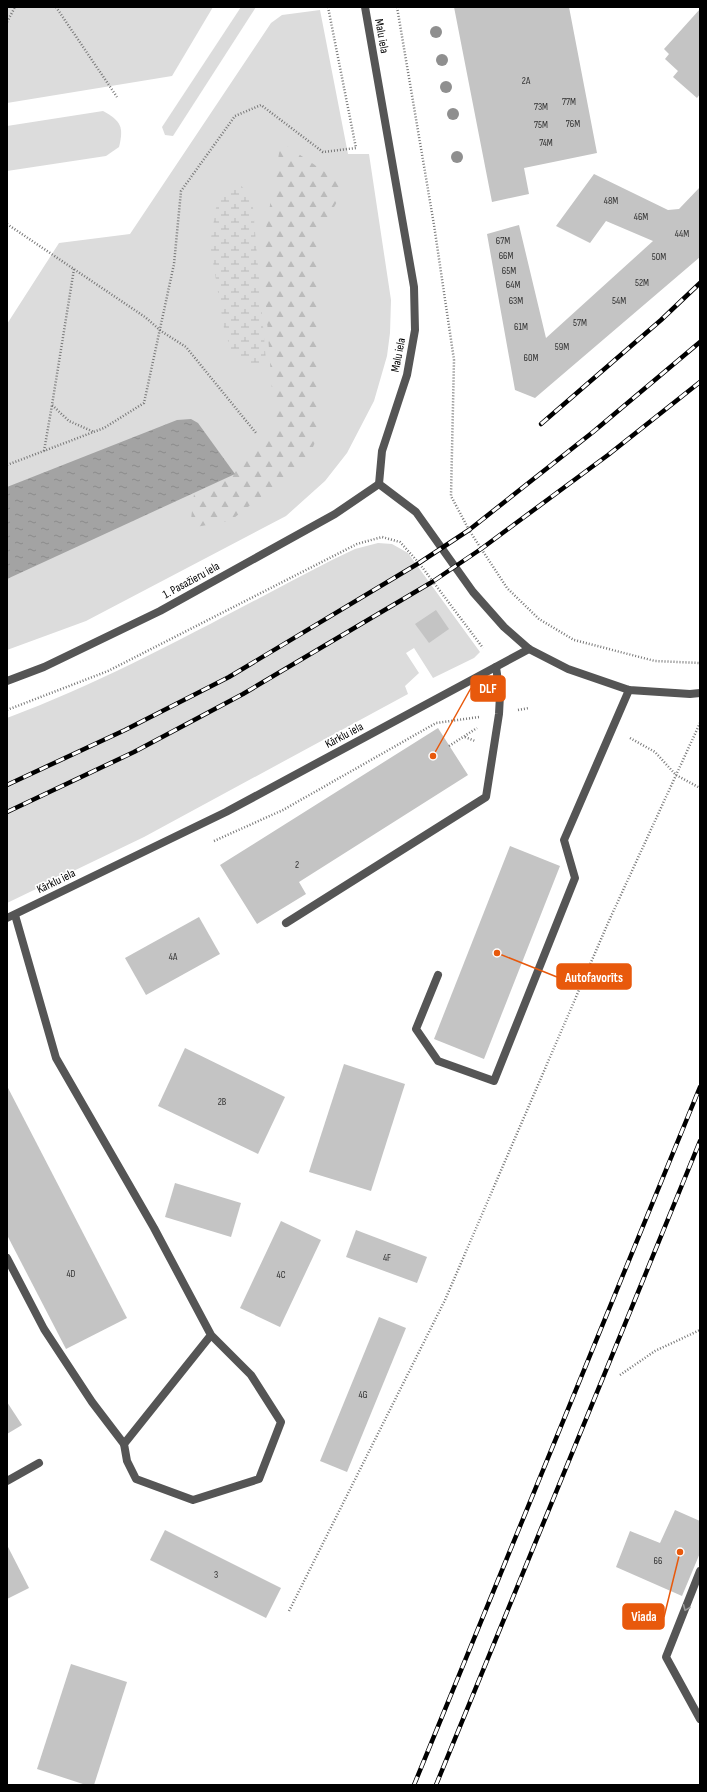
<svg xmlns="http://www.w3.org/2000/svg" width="707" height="1792" font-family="'Sofia Sans Condensed',sans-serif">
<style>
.grass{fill:#dcdcdc}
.forest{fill:url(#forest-firs)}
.wetland{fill:url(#wetland-marsh)}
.water{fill:url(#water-ripples)}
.building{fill:#c4c4c4}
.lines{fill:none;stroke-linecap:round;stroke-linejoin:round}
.path{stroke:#777;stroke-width:2.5;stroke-dasharray:1 2;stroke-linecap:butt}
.service{stroke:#555;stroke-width:8}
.tertiary{stroke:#555;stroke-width:8}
.rail-casing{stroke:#000;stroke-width:4.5}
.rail{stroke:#fff;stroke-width:3;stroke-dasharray:9;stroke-linecap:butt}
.tree{fill:#8f8f8f}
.oneway{stroke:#999}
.labels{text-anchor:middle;stroke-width:3.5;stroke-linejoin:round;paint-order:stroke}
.number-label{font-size:10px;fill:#313131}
.street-label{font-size:12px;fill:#000;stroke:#fff}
.leader{fill:none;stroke:#e8590c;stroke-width:1.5}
.callout-dot{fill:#e8590c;stroke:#fff;stroke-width:1.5}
.callout{fill:#e8590c;stroke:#e8590c;stroke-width:1.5}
.callout-label{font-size:13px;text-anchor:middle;font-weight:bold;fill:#fff}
</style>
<defs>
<pattern id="forest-firs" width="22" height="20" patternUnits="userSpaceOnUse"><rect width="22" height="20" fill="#dcdcdc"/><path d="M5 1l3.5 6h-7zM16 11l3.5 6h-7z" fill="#bbb"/></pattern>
<pattern id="wetland-marsh" width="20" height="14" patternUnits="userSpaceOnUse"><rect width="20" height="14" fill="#dcdcdc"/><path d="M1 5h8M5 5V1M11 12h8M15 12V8" fill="none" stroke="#bbb"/></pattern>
<pattern id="water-ripples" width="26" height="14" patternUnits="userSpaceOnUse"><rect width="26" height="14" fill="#a3a3a3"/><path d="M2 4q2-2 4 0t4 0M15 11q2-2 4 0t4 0" fill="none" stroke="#8b8b8b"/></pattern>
</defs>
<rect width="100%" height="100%" fill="#fff"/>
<g class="grass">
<polygon points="7,7 213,7 172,76 7,103"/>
<polygon points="241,7 256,7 173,136 165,135 162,127"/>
<polygon points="320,10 348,154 369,154 391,300 390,333 387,356 374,401 347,453 325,481 286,516 86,621 7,650 7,324 59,243 130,234 271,23 282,15"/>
<path d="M103,111C121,121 124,127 119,147L106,156L7,171V126Z"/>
<path d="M378,543L392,544L408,553L480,652L474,658L433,678L414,648L406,653L419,673L405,686L408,694L144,837L7,903V718C120,676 225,615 332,560L355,549Z"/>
</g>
<polygon class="forest" points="281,142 331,176 339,183 342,193 317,237 319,433 307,461 230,521 190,528 194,494 275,432 262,251"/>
<polygon class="wetland" points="238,183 252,196 266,361 251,367 232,353 224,328 210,244 217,202"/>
<polygon class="water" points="191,419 198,423 235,474 7,579 7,487 177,420"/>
<g class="building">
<polygon points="454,7 569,7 597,153 524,168 529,194 492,202"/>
<polygon points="700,9 700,94 697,98 673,77 678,71 665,59 669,54 664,49"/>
<polygon points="594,174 668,210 679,209 700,187 700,257 535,398 515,390 487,234 519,225 546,338 653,241 606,221 590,243 556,226"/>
<polygon points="436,610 449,629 429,643 415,624"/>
<polygon points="438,728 468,775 299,882 306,894 257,924 220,865"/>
<polygon points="510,846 560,866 484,1059 434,1039"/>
<polygon points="199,917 220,954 146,995 125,958"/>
<polygon points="185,1048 285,1097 258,1154 158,1106"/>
<polygon points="344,1064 405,1084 371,1191 309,1172"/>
<polygon points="7,1086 127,1318 66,1349 7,1235"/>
<polygon points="175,1183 241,1203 231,1237 165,1217"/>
<polygon points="281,1221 321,1240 280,1327 240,1308"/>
<polygon points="356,1230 427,1257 417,1283 346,1257"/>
<polygon points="379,1317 406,1328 347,1472 320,1461"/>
<polygon points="7,1402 22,1425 7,1434"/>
<polygon points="675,1510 700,1521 700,1553 682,1596 616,1567 630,1531 660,1543"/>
<polygon points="165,1530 281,1588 266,1618 150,1560"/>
<polygon points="7,1545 29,1588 7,1599"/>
<polygon points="71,1664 127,1682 94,1785 86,1785 37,1769"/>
</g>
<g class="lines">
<g class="path">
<polyline points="56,7 117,97"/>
<polyline points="397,7 434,225 454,360 451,496 469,530 507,588 539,619 574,640 655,661 700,663"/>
<polyline points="7,22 15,7"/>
<polyline points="7,224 145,317 161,331 186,347 256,433"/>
<polyline points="74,269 52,405 69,421 94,432"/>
<polyline points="44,451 52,405"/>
<polyline points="7,465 104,428 144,403 174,264 181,191 235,116 261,105 323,152 356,148 328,7"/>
<polyline points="7,710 108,671 357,544 382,537 400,542 419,563 483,648"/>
<polyline points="518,710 529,708"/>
<polyline points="465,737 475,741"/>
<polyline points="630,738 655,752 676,775 700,788"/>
<polyline points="449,746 477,728"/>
<polyline points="214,841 283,810 436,723 479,717"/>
<polyline points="620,1375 655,1351 700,1330"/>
<polyline points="289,1611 445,1300 608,923 700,723"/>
</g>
<g class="service">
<polyline points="15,915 56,1058 154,1228 211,1335 124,1444 127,1461 136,1479 193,1500 259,1479 281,1422 251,1375 211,1335"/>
<polyline points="286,923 486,797 499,714 500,695 496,667"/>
<polyline points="438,975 416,1029 438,1061 494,1081 575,878 564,840 629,690"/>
<polyline points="7,1258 44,1329 92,1402 124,1444"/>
<polyline points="7,1481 39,1463"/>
<polyline points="700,1571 666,1657 700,1719"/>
</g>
<g class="tertiary">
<polyline points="365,7 414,287 415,330 407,375 382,451 379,484 416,512 473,592 504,627 529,649 568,669 629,690 690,694 700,693"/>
<polyline points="7,681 44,667 160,611 335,514 379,484"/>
<polyline points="7,918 226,812 529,649"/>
</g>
<defs>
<g id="rail">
<polyline points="541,424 661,320 700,283"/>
<polyline points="7,785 125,730 229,677 419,563 469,530 593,432 700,342"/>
<polyline points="7,812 134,752 243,694 432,582 481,549 608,455 700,382"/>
<polyline points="414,1785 700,1087"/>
<polyline points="436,1785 700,1141"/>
</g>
</defs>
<use href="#rail" class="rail-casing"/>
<use href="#rail" class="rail"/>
</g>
<g class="tree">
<circle cx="436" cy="32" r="6"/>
<circle cx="442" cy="60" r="6"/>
<circle cx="446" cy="87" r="6"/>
<circle cx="453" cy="114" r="6"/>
<circle cx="457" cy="157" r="6"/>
</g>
<defs><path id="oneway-chevron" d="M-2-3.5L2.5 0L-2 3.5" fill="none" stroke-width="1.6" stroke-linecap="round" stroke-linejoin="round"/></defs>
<use class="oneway" href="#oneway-chevron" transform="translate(686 1608) rotate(112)"/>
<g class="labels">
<g class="number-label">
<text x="526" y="84">2A</text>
<text x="569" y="105">77M</text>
<text x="541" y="110">73M</text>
<text x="573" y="127">76M</text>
<text x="541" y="128">75M</text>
<text x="546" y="146">74M</text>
<text x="611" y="204">48M</text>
<text x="641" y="220">46M</text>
<text x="682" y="237">44M</text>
<text x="503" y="244">67M</text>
<text x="506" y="259">66M</text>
<text x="659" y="260">50M</text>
<text x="509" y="274">65M</text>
<text x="642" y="286">52M</text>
<text x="513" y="288">64M</text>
<text x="516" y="304">63M</text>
<text x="619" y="304">54M</text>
<text x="580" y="326">57M</text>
<text x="521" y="330">61M</text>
<text x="562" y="350">59M</text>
<text x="531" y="361">60M</text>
<text x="297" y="868">2</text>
<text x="173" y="960">4A</text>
<text x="222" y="1105">2B</text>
<text x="387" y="1261">4F</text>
<text x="71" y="1277">4D</text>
<text x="281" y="1278">4C</text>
<text x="363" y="1398">4G</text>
<text x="658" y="1564">66</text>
<text x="216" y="1578">3</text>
</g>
<g class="street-label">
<text transform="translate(382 36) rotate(80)" y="4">Malu iela</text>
<text transform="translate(398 355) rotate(-79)" y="4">Malu iela</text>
<text transform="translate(191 580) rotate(-29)" y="4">1. Pasažieru iela</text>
<text transform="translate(344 735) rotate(-28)" y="4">Kārklu iela</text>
<text transform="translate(56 881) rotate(-26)" y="4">Kārklu iela</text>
</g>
</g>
<path class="leader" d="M433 756L471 688M497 953L557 977M680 1552L664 1617"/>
<g class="callout-dot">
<circle cx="433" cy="756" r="4"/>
<circle cx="497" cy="953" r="4"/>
<circle cx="680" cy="1552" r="4"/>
</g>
<g class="callout">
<rect x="471" y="676" width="34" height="25" rx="4"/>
<rect x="557" y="964" width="74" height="25" rx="4"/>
<rect x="623" y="1604" width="41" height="25" rx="4"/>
</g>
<g class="callout-label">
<text x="488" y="693">DLF</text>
<text x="594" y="982">Autofavorīts</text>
<text x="644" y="1621">Viada</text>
</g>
<rect width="707" height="1792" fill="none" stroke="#000000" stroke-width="16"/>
</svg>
